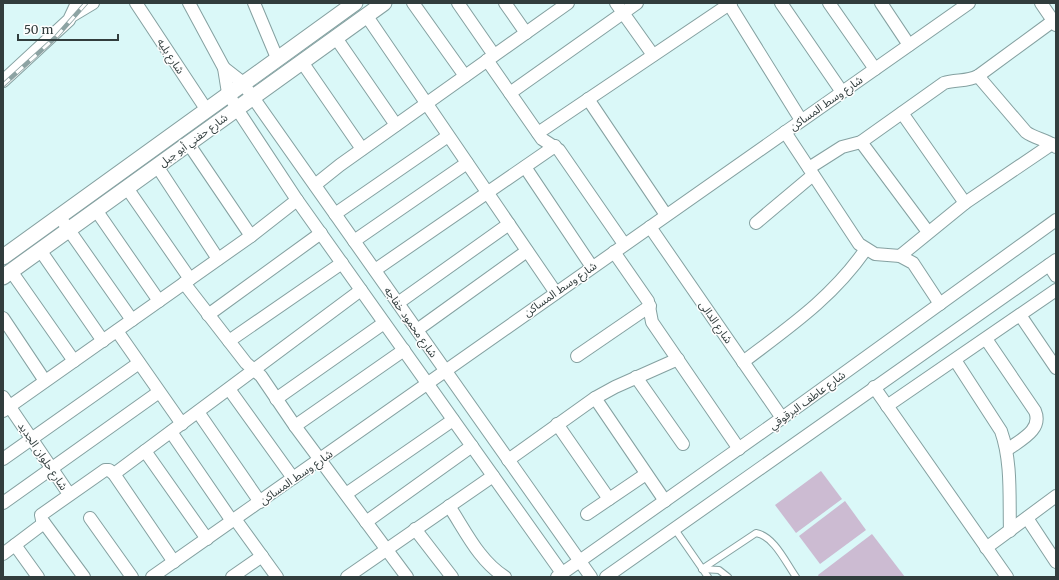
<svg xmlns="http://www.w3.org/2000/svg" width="1059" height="580" font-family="Merriweather,'Noto Sans Arabic',serif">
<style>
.green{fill:#ccbbd2}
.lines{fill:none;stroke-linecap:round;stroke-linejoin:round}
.service-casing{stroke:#85a1a1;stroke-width:8}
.minor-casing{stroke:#85a1a1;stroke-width:14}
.tertiary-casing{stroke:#85a1a1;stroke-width:17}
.service{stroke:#fff;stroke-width:6}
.minor{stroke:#fff;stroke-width:12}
.tertiary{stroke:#fff;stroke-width:15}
.rail-casing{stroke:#8da3a3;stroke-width:4.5}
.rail{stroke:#fefefe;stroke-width:3;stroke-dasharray:9;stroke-linecap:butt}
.labels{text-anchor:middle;stroke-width:3;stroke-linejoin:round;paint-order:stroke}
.street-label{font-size:11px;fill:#313d3d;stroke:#fefefe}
</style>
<rect width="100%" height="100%" fill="#daf8f8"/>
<g class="green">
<polygon points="821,471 842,499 796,533 775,505"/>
<polygon points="845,501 866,530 820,564 799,536"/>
<polygon points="872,534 905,577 819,577 818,575"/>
</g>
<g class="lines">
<defs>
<g id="service">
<polyline points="674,528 708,577"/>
<path d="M702,569L756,533C774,536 786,563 796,577"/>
<polyline points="702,569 719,570 728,577"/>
</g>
<g id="minor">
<polyline points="136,3 206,109"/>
<polyline points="189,3 224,68 228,93 237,109 297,200 562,573"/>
<polyline points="254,3 277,58"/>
<polyline points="413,3 465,76"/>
<polyline points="458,3 494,55"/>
<polyline points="505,3 526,33"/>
<polyline points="616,3 653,55"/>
<polyline points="781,3 842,92"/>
<polyline points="829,3 875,69"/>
<polyline points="881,3 909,45"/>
<polyline points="1041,3 1056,25"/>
<polyline points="729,4 801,120"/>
<polyline points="73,15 93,3"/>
<polyline points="366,15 556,293"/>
<polyline points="336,38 396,125"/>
<polyline points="487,60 542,139 559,150 624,244"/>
<polyline points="302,62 362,149"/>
<polyline points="224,68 242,82 591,577"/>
<path d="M978,76L1026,132C1035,139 1047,139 1056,147"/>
<polyline points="3,81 69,20 77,3"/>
<polyline points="510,93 637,3"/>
<polyline points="588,99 666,215"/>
<polyline points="902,113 965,203"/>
<polyline points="785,132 859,244 875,254 900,256 913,263 940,304"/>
<polyline points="538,133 731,3"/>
<polyline points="861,142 928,232"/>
<polyline points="188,143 251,236"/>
<polyline points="157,166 218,259"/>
<polyline points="525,167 592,267"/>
<path d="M809,168L842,147L861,142L944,83C955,79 967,82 978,76L1053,21"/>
<polyline points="315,185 340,165 568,3"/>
<polyline points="127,188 190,279"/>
<polyline points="96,210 159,301"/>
<polyline points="335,214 448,136"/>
<polyline points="64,223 132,320"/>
<polyline points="756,223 813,175"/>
<polyline points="650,227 782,418"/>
<polyline points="354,241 467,163"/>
<polyline points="40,250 103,341"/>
<polyline points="614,252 648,301 652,322 739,449"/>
<polyline points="900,256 965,203 1052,144"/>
<polyline points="1049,265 1056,276"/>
<polyline points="375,270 555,146"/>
<polyline points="11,271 74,361"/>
<polyline points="184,283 246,363 261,376 295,426 407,577"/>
<polyline points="398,303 509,224"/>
<polyline points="208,315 321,233"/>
<polyline points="1020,315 1056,368"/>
<polyline points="3,318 45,381"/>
<polyline points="417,330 527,251"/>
<polyline points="117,331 182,424"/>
<path d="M986,339L1035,411C1043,430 1020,440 1007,450"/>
<polyline points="229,341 342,263"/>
<polyline points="577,356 650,306"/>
<path d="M955,360L1001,431C1012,462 1009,498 1010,531"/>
<path d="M743,362C789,327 832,298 866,249"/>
<polyline points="636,377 683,444"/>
<polyline points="874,387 1007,577"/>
<polyline points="229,389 293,478"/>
<polyline points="3,397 69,494"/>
<polyline points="595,398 665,501"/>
<polyline points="276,399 384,323"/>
<polyline points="887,406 1056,290"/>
<polyline points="3,411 251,236 297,200"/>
<polyline points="198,412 260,502"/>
<polyline points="557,424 609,499"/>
<polyline points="295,426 404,350"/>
<polyline points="171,432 232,521"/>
<polyline points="145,451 207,539"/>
<polyline points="3,459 139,363"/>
<polyline points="508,460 595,398 615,387 678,359"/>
<polyline points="114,474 361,290"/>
<polyline points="346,494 453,420"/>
<polyline points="3,503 159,392"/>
<path d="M449,506C465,530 479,561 505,577"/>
<polyline points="587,514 646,474"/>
<polyline points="90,518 132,577"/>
<polyline points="1027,518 1056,562"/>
<polyline points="235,519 277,577"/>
<polyline points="366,522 472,446"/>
<polyline points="415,529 452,577"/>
<polyline points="15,545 38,577"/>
<polyline points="986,548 1056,496"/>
<polyline points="3,554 44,523"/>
<polyline points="84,577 42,520 41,515 105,470 109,470 114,474 174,562"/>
<polyline points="152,577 969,3"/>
<polyline points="232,577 262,556"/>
<polyline points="347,577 493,476"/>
<polyline points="557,577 782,418 1056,220"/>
<polyline points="606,577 1056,260"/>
</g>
<g id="tertiary">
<polyline points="3,257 355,3"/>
<polyline points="3,277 384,3"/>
</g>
</defs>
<use href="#service" class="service-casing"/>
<use href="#minor" class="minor-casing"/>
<use href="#tertiary" class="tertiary-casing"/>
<use href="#service" class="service"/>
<use href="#minor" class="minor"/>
<use href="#tertiary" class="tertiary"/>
<defs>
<polyline id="rail" points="3,85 56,37 86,3"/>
</defs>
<use href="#rail" class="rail-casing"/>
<use href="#rail" class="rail"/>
</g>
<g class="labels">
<g class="street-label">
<text transform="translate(171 56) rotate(57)" y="4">شارع بليه</text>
<text transform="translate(826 103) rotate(-35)" y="4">شارع وسط المساكن</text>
<text transform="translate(193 140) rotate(-36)" y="4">شارع حفني أبو جبل</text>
<text transform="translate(560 289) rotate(-35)" y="4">شارع وسط المساكن</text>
<text transform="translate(411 322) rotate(55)" y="4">شارع محمود خفاجه</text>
<text transform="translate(716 322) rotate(55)" y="4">شارع الدالى</text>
<text transform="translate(807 400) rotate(-36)" y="4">شارع عاطف البرقوقي</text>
<text transform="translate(43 456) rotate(56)" y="4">شارع حلوان الجديد</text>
<text transform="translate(296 477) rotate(-35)" y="4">شارع وسط المساكن</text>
</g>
</g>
<rect width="1059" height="580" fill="none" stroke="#313d3d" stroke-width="8"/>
<path d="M18 34v6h100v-6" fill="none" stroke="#313d3d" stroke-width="2"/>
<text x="24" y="34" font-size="12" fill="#313d3d" stroke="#fefefe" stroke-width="3" paint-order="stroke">50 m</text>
</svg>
